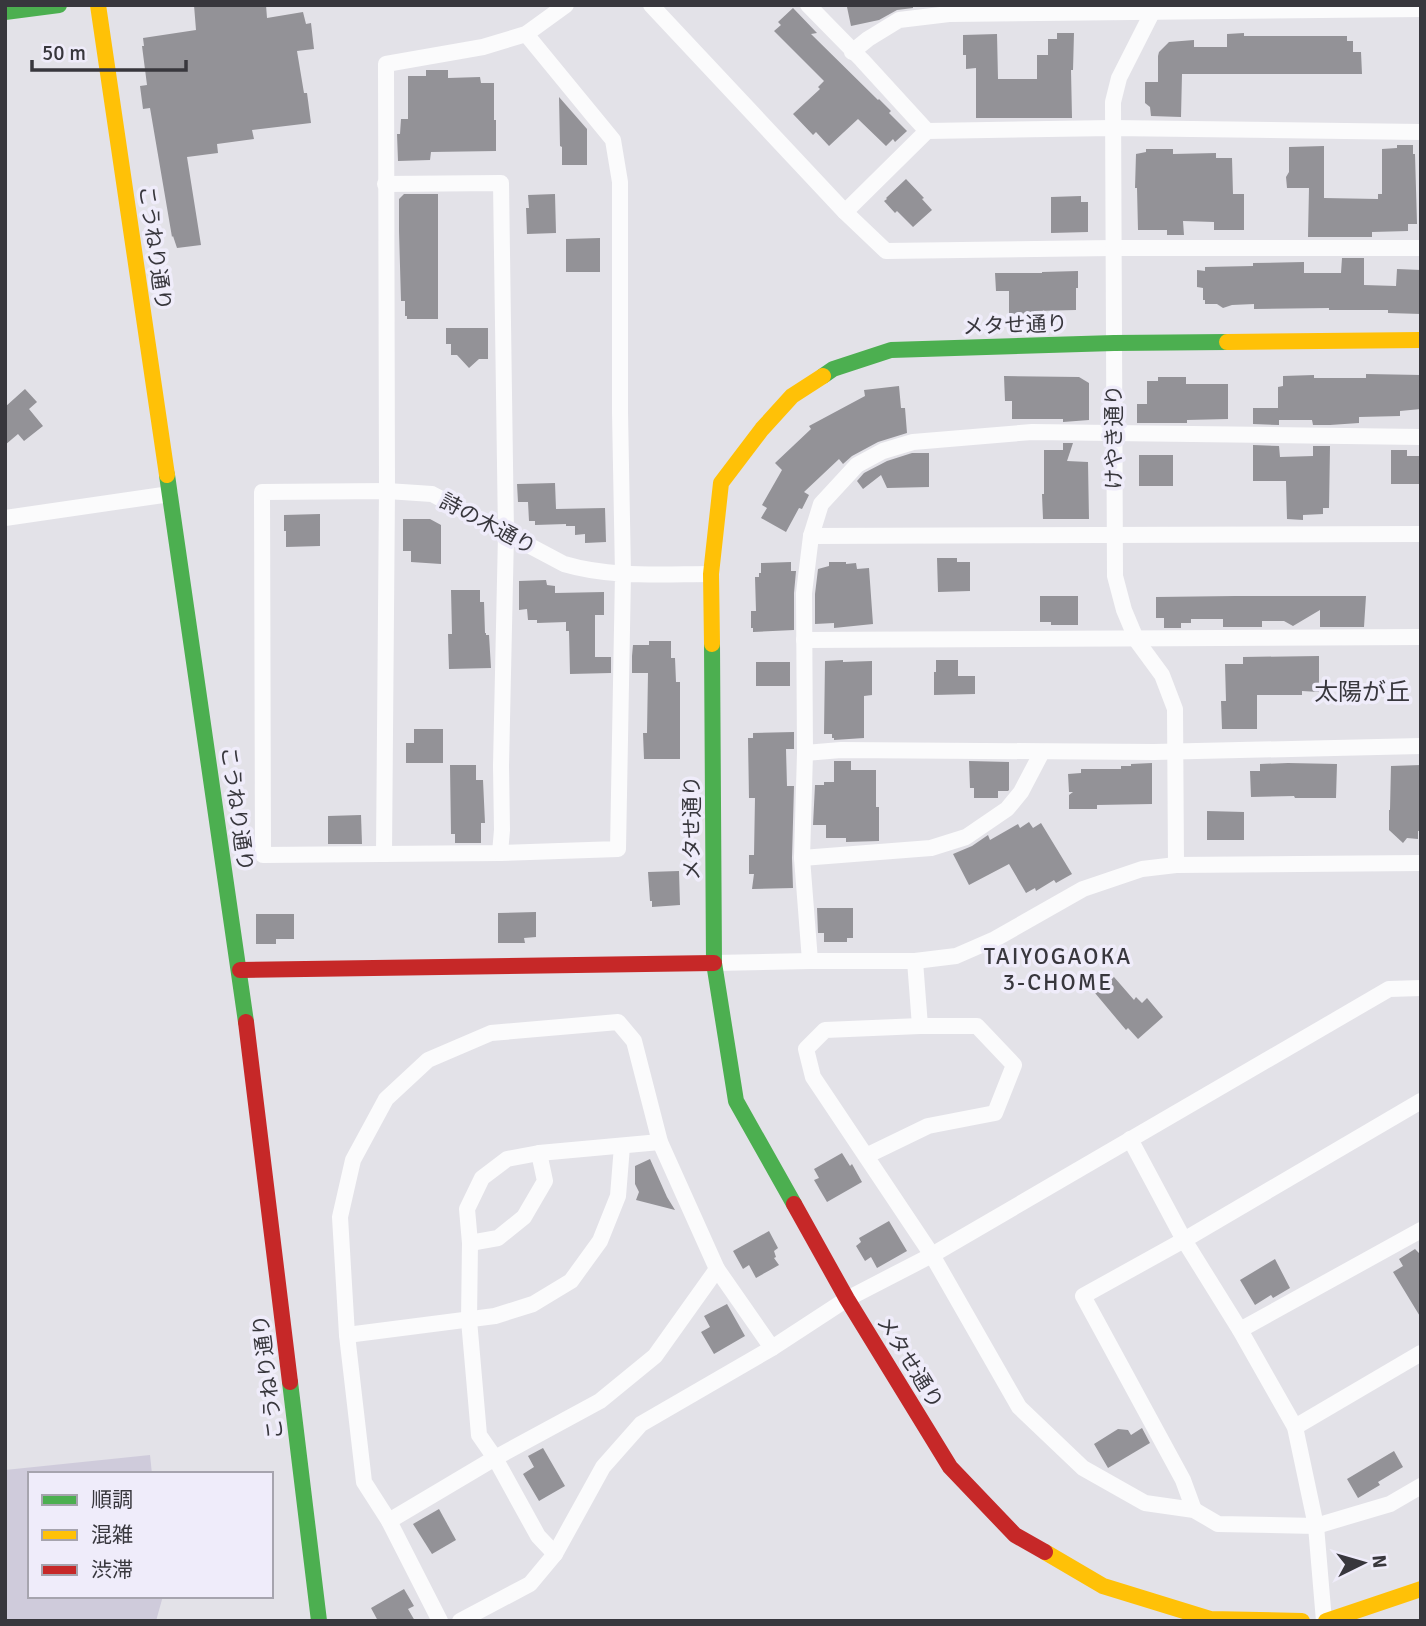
<svg xmlns="http://www.w3.org/2000/svg" width="1426" height="1626" font-family="Signika,'Noto Sans JP',sans-serif">
<style>
.green{fill:#cfcbdb}
.building{fill:#939297}
.lines{fill:none;stroke-linecap:round;stroke-linejoin:round}
.street{stroke:#fbfbfc;stroke-width:16}
.fast{stroke:#4caf50;stroke-width:16}
.slow{stroke:#ffc107;stroke-width:16}
.jam{stroke:#c62828;stroke-width:16}
.labels{text-anchor:middle;stroke-width:7;stroke-linejoin:round;paint-order:stroke}
.street-label{font-size:21px;fill:#38373d;stroke:#efecfa}
.neighbourhood-label{font-size:23px;letter-spacing:2px;fill:#38373d;stroke:#efecfa}
.quarter-label{font-size:24px;fill:#38373d;stroke:#efecfa}
</style>
<rect width="100%" height="100%" fill="#e3e2e8"/>
<polygon class="green" points="150,1455 152,1474 30,1474 30,1596 163,1596 156,1621 5,1621 5,1470"/>
<g class="building">
<polygon points="194,5 266,5 267,18 303,12 306,24 311,23 314,49 297,51 304,93 307,93 311,123 252,130 254,139 217,144 218,153 187,157 201,245 177,248 173,236 172,237 150,108 143,109 140,86 147,85 142,46 144,46 143,38 196,30"/>
<polygon points="857,5 913,5 913,8 897,10 879,20 851,26 847,7"/>
<polygon points="793,8 817,33 811,34 878,100 879,99 891,111 889,113 907,131 895,142 893,139 886,146 858,119 829,146 816,132 813,135 793,114 820,89 818,87 824,81 774,31 781,25 778,22"/>
<polygon points="1057,33 1074,33 1073,70 1071,70 1072,118 976,118 976,68 966,69 966,55 963,55 963,35 997,34 998,79 1037,79 1037,55 1048,55 1048,39 1057,39"/>
<polygon points="1244,33 1244,36 1347,36 1347,41 1353,41 1353,52 1361,52 1362,74 1182,74 1181,117 1151,116 1150,107 1145,103 1145,82 1158,82 1158,56 1159,52 1169,42 1194,40 1194,47 1227,47 1227,34"/>
<polygon points="426,70 448,70 448,78 480,77 481,83 494,83 494,120 496,120 496,151 431,152 430,160 398,161 397,134 400,134 401,119 408,119 408,76 426,76"/>
<polygon points="559,97 587,129 587,165 562,165 562,147 560,146"/>
<polygon points="1397,145 1413,145 1413,154 1415,154 1417,224 1408,224 1408,231 1372,232 1372,237 1308,237 1309,188 1287,188 1286,177 1289,172 1289,147 1324,146 1324,198 1378,199 1378,194 1382,194 1382,149 1397,148"/>
<polygon points="1146,149 1173,149 1173,154 1216,153 1216,158 1232,158 1233,194 1244,194 1244,230 1214,230 1214,222 1183,221 1184,235 1167,235 1167,230 1138,230 1137,188 1135,188 1136,154 1146,152"/>
<polygon points="906,179 924,198 922,199 932,210 913,227 897,211 895,213 884,201 887,199 886,198"/>
<polygon points="404,194 438,194 438,319 407,319 407,316 405,316 405,301 401,301 399,231 399,199"/>
<polygon points="555,194 556,233 527,234 526,208 529,208 528,195"/>
<polygon points="1081,196 1081,202 1088,202 1088,232 1051,233 1051,197"/>
<polygon points="600,238 600,272 566,272 566,239"/>
<polygon points="1342,258 1364,258 1364,285 1396,286 1397,269 1421,270 1421,314 1388,313 1388,310 1329,310 1329,308 1254,309 1254,304 1232,305 1223,308 1217,304 1205,304 1205,300 1203,300 1203,288 1197,287 1197,270 1205,271 1205,267 1253,266 1253,263 1304,262 1304,273 1341,273"/>
<polygon points="1078,271 1078,288 1076,288 1076,310 1034,311 1034,315 1009,316 1009,291 996,291 995,273 1042,273 1042,272"/>
<polygon points="446,328 488,328 488,359 479,359 469,368 457,355 451,355 451,344 446,344"/>
<polygon points="1366,374 1421,375 1421,409 1400,411 1400,416 1359,417 1359,423 1330,425 1313,425 1312,420 1279,420 1279,425 1253,424 1253,408 1278,408 1278,387 1283,386 1283,376 1314,375 1314,378 1366,378"/>
<polygon points="1004,376 1079,377 1089,383 1089,420 1063,422 1063,419 1012,419 1012,401 1005,401"/>
<polygon points="1158,377 1186,377 1186,384 1228,384 1228,419 1187,420 1187,423 1137,423 1137,404 1147,404 1147,381 1158,381"/>
<polygon points="899,386 901,408 905,408 907,433 878,442 852,456 843,464 839,459 804,492 809,495 802,509 799,508 786,532 761,518 767,508 762,505 782,470 775,463 811,429 809,426 865,396 864,390"/>
<polygon points="25,389 37,402 29,409 43,426 24,441 18,434 5,445 5,407"/>
<polygon points="1063,443 1073,443 1067,461 1088,462 1089,519 1043,519 1042,494 1044,494 1044,450 1063,450"/>
<polygon points="1253,445 1279,446 1280,457 1313,456 1313,446 1330,446 1329,508 1323,508 1323,514 1303,515 1303,520 1287,519 1286,481 1253,481"/>
<polygon points="1391,450 1407,450 1407,456 1421,456 1421,484 1391,484"/>
<polygon points="912,453 929,453 929,487 887,488 881,475 863,489 857,481 864,473 887,461"/>
<rect x="1139" y="455" width="34" height="31"/>
<polygon points="555,483 556,509 605,508 606,542 585,543 585,534 575,535 575,526 566,526 566,524 535,525 535,521 529,521 528,502 518,502 517,484"/>
<polygon points="320,514 320,546 286,547 286,531 284,531 284,515"/>
<polygon points="403,519 430,519 441,525 441,564 411,562 411,551 403,551"/>
<polygon points="937,558 957,558 957,562 970,562 970,591 938,592"/>
<polygon points="791,562 791,571 796,571 794,593 794,630 753,632 753,628 751,628 751,611 756,611 755,577 759,577 759,573 761,573 761,563"/>
<polygon points="829,562 846,562 846,564 856,563 857,569 869,568 873,624 834,628 834,623 815,624 815,594 818,569 829,566"/>
<polygon points="546,580 547,585 555,586 555,593 604,592 604,615 595,615 595,657 611,657 611,673 570,674 569,631 566,631 566,622 537,623 537,620 528,620 527,609 519,610 519,581"/>
<polygon points="451,590 480,590 480,602 484,602 485,633 486,633 486,635 489,635 491,668 449,669 448,634 452,634"/>
<polygon points="1040,596 1078,596 1078,625 1051,625 1051,622 1040,622"/>
<polygon points="1235,596 1366,596 1364,627 1320,627 1320,610 1293,626 1284,621 1262,621 1262,627 1223,627 1223,619 1191,619 1191,623 1181,623 1181,628 1164,628 1164,618 1156,618 1156,597"/>
<polygon points="649,641 671,641 671,658 675,658 676,682 680,682 680,759 644,759 643,733 647,733 648,673 632,673 632,656 633,645 649,645"/>
<polygon points="1319,656 1319,692 1302,691 1302,695 1257,695 1257,729 1222,729 1221,701 1226,701 1225,664 1243,664 1243,657"/>
<polygon points="843,660 843,662 872,661 872,695 864,696 864,738 834,740 834,738 832,738 832,734 824,734 825,661"/>
<polygon points="936,660 958,660 958,676 975,676 975,694 934,695 934,672 936,672"/>
<rect x="756" y="662" width="34" height="24"/>
<polygon points="414,729 443,729 443,763 406,763 406,743 414,743"/>
<polygon points="794,732 794,749 786,749 787,786 794,786 792,858 793,888 752,889 754,874 749,874 749,855 754,855 755,798 749,798 748,738 753,738 753,733"/>
<polygon points="834,761 851,761 851,770 876,770 876,807 879,807 879,841 846,842 846,838 826,838 826,825 813,825 815,785 824,785 824,782 834,782"/>
<polygon points="969,761 1009,762 1009,790 1008,791 998,791 998,798 974,798 974,788 970,788"/>
<polygon points="1152,763 1152,804 1097,805 1097,809 1069,809 1069,795 1073,792 1069,792 1068,774 1081,773 1081,769 1121,769 1121,766 1131,766 1131,764"/>
<polygon points="1288,763 1337,764 1336,798 1295,798 1294,796 1251,797 1250,771 1260,771 1260,764"/>
<polygon points="450,765 476,765 476,780 483,780 485,823 481,823 481,843 455,843 455,834 451,834"/>
<polygon points="1421,765 1421,831 1418,831 1418,839 1407,838 1403,843 1389,830 1389,810 1390,810 1391,766"/>
<polygon points="1207,811 1244,812 1244,840 1207,840"/>
<polygon points="361,815 362,844 328,844 328,816"/>
<polygon points="1029,822 1033,828 1041,823 1072,874 1056,883 1054,880 1036,891 1035,888 1026,893 1009,864 969,885 953,854 972,846 988,835 990,840 1018,824 1020,828"/>
<polygon points="679,871 680,905 652,907 652,901 650,901 648,872"/>
<polygon points="817,908 853,908 853,938 847,938 847,942 824,942 824,933 818,933"/>
<polygon points="536,912 536,937 524,938 525,943 498,943 498,913"/>
<polygon points="256,914 294,914 294,939 276,939 276,944 256,944"/>
<polygon points="1114,977 1134,1000 1136,997 1142,1003 1147,998 1163,1017 1138,1039 1128,1028 1126,1030 1095,993"/>
<polygon points="842,1153 850,1166 852,1164 862,1182 827,1202 814,1180 819,1178 814,1169"/>
<polygon points="650,1159 667,1197 675,1210 636,1200 639,1192 635,1184 635,1166"/>
<polygon points="889,1221 907,1251 877,1268 871,1257 865,1261 856,1246 861,1242 859,1238"/>
<polygon points="769,1231 778,1248 774,1251 776,1257 774,1258 779,1265 756,1278 749,1265 743,1269 733,1251"/>
<polygon points="1415,1249 1421,1255 1421,1318 1393,1272 1403,1266 1399,1259"/>
<polygon points="1275,1259 1290,1288 1273,1298 1271,1295 1255,1305 1240,1280"/>
<polygon points="727,1304 745,1336 714,1354 701,1332 710,1327 704,1316"/>
<polygon points="1142,1428 1150,1443 1108,1468 1094,1444 1118,1429 1128,1430 1131,1435"/>
<polygon points="543,1448 565,1486 539,1501 523,1474 534,1467 528,1456"/>
<polygon points="1394,1451 1403,1467 1378,1482 1380,1485 1358,1498 1347,1479"/>
<polygon points="439,1509 456,1540 432,1554 413,1524"/>
<polygon points="404,1589 414,1606 408,1609 415,1621 378,1621 371,1608"/>
</g>
<g class="lines">
<g class="street">
<polyline points="651,5 845,212 886,251 1113,248 1421,248"/>
<polyline points="808,5 862,60 927,131"/>
<polyline points="1156,5 1119,78 1113,102 1115,576 1124,610 1137,641 1162,675 1175,709 1176,865"/>
<path d="M526,34L613,140L620,182V412L623,574L618,849L500,853L263,855L262,492L387,491L432,494L564,564C611,578 662,574 711,574"/>
<polyline points="852,52 868,39 899,20 949,14 1421,9"/>
<polyline points="385,184 501,183 506,534 501,766 502,830 500,853"/>
<polyline points="845,212 927,131 1112,128 1421,132"/>
<polyline points="5,518 170,494"/>
<polyline points="811,536 1421,534"/>
<polyline points="804,640 1421,637"/>
<polyline points="805,753 841,750 1154,752 1421,746"/>
<polyline points="384,854 387,491 386,64 483,47 526,34 566,5"/>
<polyline points="802,858 931,848 966,837 1007,809 1021,792 1042,752"/>
<polyline points="810,961 802,858 805,753 804,593 811,536 821,504 857,465 883,451 913,442 1032,432 1421,437"/>
<polyline points="915,961 920,1026"/>
<polyline points="714,963 810,961 915,961 956,956 995,939 1083,889 1142,869 1176,865 1421,863"/>
<polyline points="1130,1139 1184,1240 1240,1330 1295,1427 1316,1526 1324,1621"/>
<polyline points="866,1156 928,1126 995,1113 1014,1065 977,1026 920,1026 825,1030 806,1049 813,1077 932,1255 1019,1407 1083,1468 1145,1503 1194,1510 1218,1524 1316,1526 1390,1504 1421,1486"/>
<polyline points="470,1243 498,1238 524,1217 545,1181 539,1153"/>
<polyline points="1240,1330 1421,1230"/>
<polyline points="347,1335 495,1316 533,1304 571,1281 600,1241 618,1196 622,1146"/>
<polyline points="1295,1427 1421,1353"/>
<polyline points="1194,1510 1183,1480 1083,1296 1184,1240 1421,1101"/>
<polyline points="389,1521 495,1458 600,1401 655,1356 717,1269"/>
<polyline points="555,1554 538,1536 495,1458 479,1435 469,1320 470,1243 467,1209 482,1178 507,1159 539,1153 660,1142"/>
<polyline points="440,1621 389,1521 364,1482 347,1335 340,1217 353,1160 386,1099 428,1060 491,1033 618,1022 634,1041 660,1142 717,1269 772,1348"/>
<polyline points="460,1621 530,1584 555,1554 603,1467 641,1424 772,1348 847,1299 932,1255 1389,989 1421,988"/>
</g>
<g class="fast">
<polyline points="5,12 59,5"/>
<polyline points="823,376 833,369 891,350 1114,343 1227,342"/>
<polyline points="167,475 246,1022"/>
<polyline points="712,644 714,963 736,1101 794,1204"/>
<polyline points="290,1382 319,1621"/>
</g>
<g class="slow">
<polyline points="98,5 167,475"/>
<polyline points="1227,342 1421,340"/>
<polyline points="712,644 711,574 721,483 762,429 792,396 823,376"/>
<polyline points="1045,1552 1103,1586 1210,1619 1302,1621"/>
<polyline points="1326,1621 1421,1589"/>
</g>
<g class="jam">
<polyline points="240,970 714,963"/>
<polyline points="246,1022 290,1382"/>
<polyline points="794,1204 847,1299 950,1467 1015,1535 1045,1552"/>
</g>
</g>
<g class="labels">
<g class="street-label">
<text transform="translate(155 248) rotate(82)" y="7">こうねり通り</text>
<text transform="translate(1015 325) rotate(-2)" y="7">メタせ通り</text>
<text transform="translate(1114 437) rotate(-90)" y="7">けやき通り</text>
<text transform="translate(488 524) rotate(28)" y="7">詩の木通り</text>
<text transform="translate(237 809) rotate(82)" y="7">こうねり通り</text>
<text transform="translate(692 828) rotate(-90)" y="7">メタせ通り</text>
<text transform="translate(910 1362) rotate(58)" y="7">メタせ通り</text>
<text transform="translate(268 1377) rotate(-97)" y="7">こうねり通り</text>
</g>
<g class="neighbourhood-label">
<text x="1058" y="964">TAIYOGAOKA<tspan x="1058" dy="26">3-CHOME</tspan></text>
</g>
<g class="quarter-label">
<text x="1362" y="700">太陽が丘</text>
</g>
</g>
<rect width="1426" height="1626" fill="none" stroke="#38373d" stroke-width="14"/>
<rect x="28" y="1472" width="245" height="126" fill="#efecfa" stroke="#a6a4ae" stroke-width="2"/>
<rect x="42" y="1495" width="35" height="10" fill="#4caf50" stroke="#a6a4ae" stroke-width="2"/>
<text x="91" y="1507" font-size="21" fill="#38373d">順調</text>
<rect x="42" y="1530" width="35" height="10" fill="#ffc107" stroke="#a6a4ae" stroke-width="2"/>
<text x="91" y="1542" font-size="21" fill="#38373d">混雑</text>
<rect x="42" y="1565" width="35" height="10" fill="#c62828" stroke="#a6a4ae" stroke-width="2"/>
<text x="91" y="1577" font-size="21" fill="#38373d">渋滞</text>
<g transform="translate(1363 1563) rotate(85)" stroke="#efecfa" stroke-width="5" paint-order="stroke">
<path d="M0-5L12 26L0 18L-12 26Z" fill="#38373d"/>
<text y="-10" font-size="19" font-weight="bold" text-anchor="middle" fill="#38373d">N</text>
</g>
<path d="M32 60v10h154v-10" fill="none" stroke="#38373d" stroke-width="3.5"/>
<text x="42" y="60" font-size="21" fill="#38373d" stroke="#efecfa" stroke-width="5" paint-order="stroke">50 m</text>
</svg>
